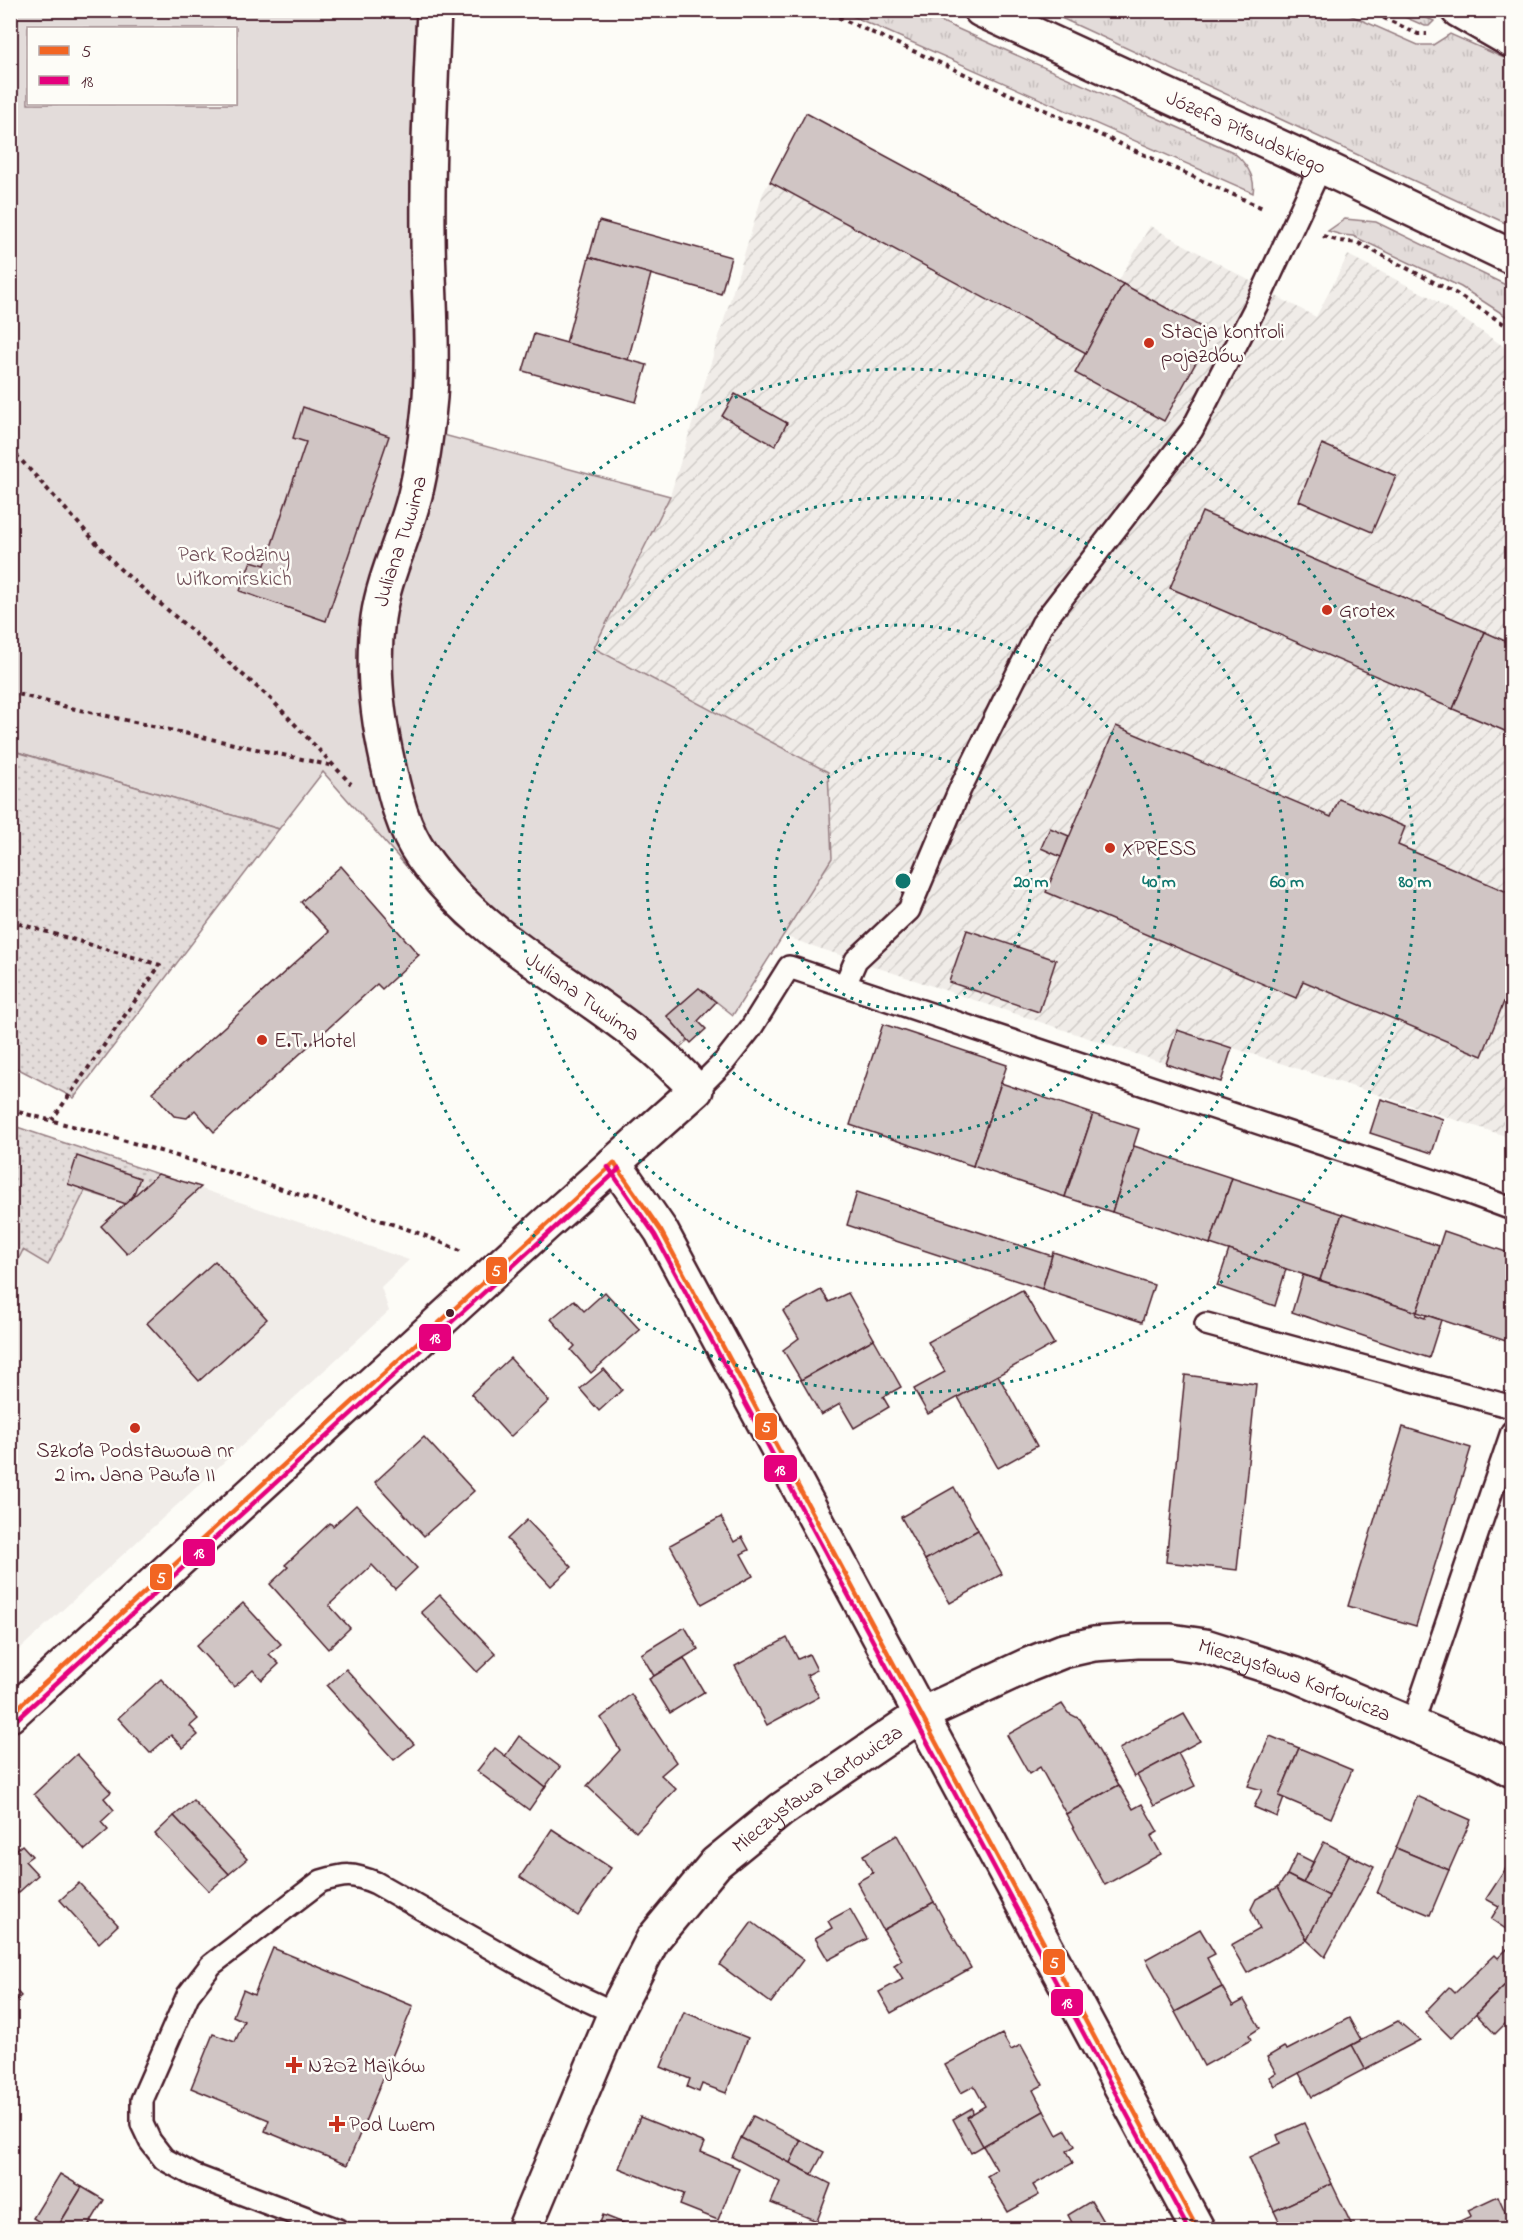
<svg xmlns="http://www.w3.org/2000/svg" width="1523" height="2240" font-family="'Indie Flower',sans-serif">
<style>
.built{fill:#f0ece8}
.industrial{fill:url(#industrial-furrows)}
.grass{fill:url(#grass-tufts);stroke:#967e82;stroke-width:1.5}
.park{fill:#e3dcda;stroke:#967e82;stroke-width:1.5;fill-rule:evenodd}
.garden{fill:url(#garden-dots);stroke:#967e82;stroke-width:1.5}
.building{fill:#d0c5c4;stroke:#4a1f2b;stroke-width:1.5}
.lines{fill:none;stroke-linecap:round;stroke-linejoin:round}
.lane-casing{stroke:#4a1f2b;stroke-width:26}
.street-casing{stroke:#4a1f2b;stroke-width:38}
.primary-casing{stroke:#4a1f2b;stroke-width:38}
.path{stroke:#4a1f2b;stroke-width:4;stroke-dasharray:4.5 4.5;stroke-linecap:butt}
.lane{stroke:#fdfcf7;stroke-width:21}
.street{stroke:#fdfcf7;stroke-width:33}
.primary{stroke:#fdfcf7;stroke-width:33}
.bus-1-casing{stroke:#fdfcf7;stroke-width:9}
.bus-2-casing{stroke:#fdfcf7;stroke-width:9}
.bus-1{stroke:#f26522;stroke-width:4.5}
.bus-2{stroke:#e5007d;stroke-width:4.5}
.ring{fill:none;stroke:#0f766e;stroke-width:3;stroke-dasharray:3 6}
.poi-dot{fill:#c8321e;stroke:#fdfcf7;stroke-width:2}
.bus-dot{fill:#4a1f2b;stroke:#fdfcf7;stroke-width:2}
.labels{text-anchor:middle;stroke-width:5;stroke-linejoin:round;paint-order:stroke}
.street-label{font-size:21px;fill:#4a1f2b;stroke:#fdfcf7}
.poi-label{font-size:21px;fill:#4a1f2b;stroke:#fdfcf7;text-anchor:start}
.park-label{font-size:21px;fill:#704e57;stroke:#fdfcf7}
.centre{fill:#0f766e;stroke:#fdfcf7;stroke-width:3}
.ring-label{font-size:18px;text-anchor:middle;font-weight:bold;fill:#0f766e;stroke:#fdfcf7;stroke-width:5;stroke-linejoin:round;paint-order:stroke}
.line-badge{stroke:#fdfcf7;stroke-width:2}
.badge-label{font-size:16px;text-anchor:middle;font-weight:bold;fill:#fff}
</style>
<defs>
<pattern id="industrial-furrows" width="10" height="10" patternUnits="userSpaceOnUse" patternTransform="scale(1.5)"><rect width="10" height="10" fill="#f0ece8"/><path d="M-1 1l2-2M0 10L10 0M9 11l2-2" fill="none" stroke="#cfcac7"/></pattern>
<pattern id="grass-tufts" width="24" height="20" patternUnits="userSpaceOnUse" patternTransform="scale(1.5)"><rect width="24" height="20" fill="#e3dcda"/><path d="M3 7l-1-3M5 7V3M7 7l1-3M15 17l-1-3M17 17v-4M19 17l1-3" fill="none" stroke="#c4bcbb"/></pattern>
<pattern id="garden-dots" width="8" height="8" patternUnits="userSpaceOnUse" patternTransform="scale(1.5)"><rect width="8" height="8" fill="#e3dcda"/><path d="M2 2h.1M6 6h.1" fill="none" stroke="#c4bcbb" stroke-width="1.8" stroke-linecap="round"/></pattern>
</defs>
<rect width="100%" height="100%" fill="#fdfcf7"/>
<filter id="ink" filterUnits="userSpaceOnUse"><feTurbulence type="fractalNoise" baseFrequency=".0167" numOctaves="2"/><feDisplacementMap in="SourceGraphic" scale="12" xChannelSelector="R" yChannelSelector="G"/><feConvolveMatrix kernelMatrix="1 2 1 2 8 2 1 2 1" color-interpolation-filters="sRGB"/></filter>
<g filter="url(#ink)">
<polygon class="built" points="158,1174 409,1260 381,1287 389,1311 11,1657 10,1274 23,1249 48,1265 85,1190 126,1204"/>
<polygon class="industrial" points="806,113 1118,282 1150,226 1252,282 1246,301 1267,312 1276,296 1316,317 1348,255 1430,297 1512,352 1512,1138 1178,1030 1166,1064 783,936 832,858 594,648 670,496 763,193"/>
<g class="grass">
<path d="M841,11H918L1233,152C1246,163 1256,176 1253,193Z"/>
<polygon points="1046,11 1341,11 1418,45 1433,45 1450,34 1504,58 1512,64 1512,226"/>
<polygon points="1391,11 1411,11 1434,21 1429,26 1425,26"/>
<polygon points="1345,219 1376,222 1512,288 1512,320 1461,287 1353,236 1342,235 1328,231"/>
</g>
<path class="park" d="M10,11H416C413,85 409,160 410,234C410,298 416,361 410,426L670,496L594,648L828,772L832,858L733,1015L699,988L667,1016L688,1040L655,1070L458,925L323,772L279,829L11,750ZM28,28H236V104H28Z"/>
<g class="garden">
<polygon points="10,750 279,829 74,1098 11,1065"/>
<polygon points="11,1125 158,1174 126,1204 85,1191 48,1265 23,1250 11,1274"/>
</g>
<g class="building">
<polygon points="806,113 1123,284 1086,353 770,182"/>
<polygon points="599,221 731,257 721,294 589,257"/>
<polygon points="589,257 651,274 628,360 566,343"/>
<polygon points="1123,284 1212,333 1164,421 1075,373"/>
<polygon points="534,334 647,365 636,402 523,371"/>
<polygon points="735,394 787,423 775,446 722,416"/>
<polygon points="303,407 389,436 326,621 240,591 251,561 265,565 306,442 293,438"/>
<polygon points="1322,444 1396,476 1372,532 1299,501"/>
<polygon points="1202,512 1485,632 1453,709 1170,588"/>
<polygon points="1485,632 1512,644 1512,734 1453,709"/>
<polygon points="1116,726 1331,817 1339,799 1405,827 1398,845 1512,894 1512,982 1482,1056 1303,981 1296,998 1046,892"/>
<polygon points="1050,828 1069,836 1061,857 1041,848"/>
<polygon points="341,866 419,955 382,989 377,984 214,1132 195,1110 187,1118 174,1116 152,1092 329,932 301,902"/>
<polygon points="967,930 1056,960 1039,1012 949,982"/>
<polygon points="699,988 716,1002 698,1021 706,1029 691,1043 667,1016"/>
<polygon points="883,1024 1007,1065 973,1166 850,1125"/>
<polygon points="1177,1030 1232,1048 1221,1082 1166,1064"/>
<polygon points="1001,1083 1093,1114 1065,1197 973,1166"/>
<polygon points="1381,1099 1443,1119 1432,1153 1370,1133"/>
<polygon points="1093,1114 1139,1129 1112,1212 1065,1197"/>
<polygon points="1134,1146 1232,1178 1210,1244 1112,1212"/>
<polygon points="77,1156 140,1178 133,1196 126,1204 68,1184"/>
<polygon points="158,1174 201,1187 127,1254 101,1226"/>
<polygon points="1232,1178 1342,1214 1320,1280 1210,1244"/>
<polygon points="857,1192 1052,1256 1042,1289 847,1225"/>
<polygon points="1342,1214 1439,1246 1417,1312 1320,1280"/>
<polygon points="1444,1231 1512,1254 1512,1343 1417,1312"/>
<polygon points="1229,1250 1286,1269 1275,1306 1217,1286"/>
<polygon points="1053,1252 1154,1285 1142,1322 1042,1289"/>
<polygon points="215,1261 267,1319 199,1381 147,1323"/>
<polygon points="1303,1275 1417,1312 1416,1315 1425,1318 1426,1315 1441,1320 1429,1358 1292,1312"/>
<polygon points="821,1290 829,1302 848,1293 874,1339 801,1380 783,1350 799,1338 783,1311"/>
<polygon points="1022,1290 1054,1344 928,1414 914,1389 945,1372 928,1342"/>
<polygon points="605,1292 640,1330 591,1373 571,1350 575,1346 551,1319 574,1300 584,1311"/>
<polygon points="874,1339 901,1387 883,1397 889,1407 854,1428 840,1404 821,1415 801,1380"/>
<polygon points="510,1358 549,1401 510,1437 471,1394"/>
<polygon points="604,1369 622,1390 599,1411 580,1389"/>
<polygon points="998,1375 1037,1446 998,1468 958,1397"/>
<polygon points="1185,1375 1256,1384 1237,1570 1166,1562"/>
<polygon points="1403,1427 1471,1448 1416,1626 1348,1606"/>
<polygon points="424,1437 474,1491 424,1536 375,1482"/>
<polygon points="954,1487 978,1530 925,1560 901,1517"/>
<polygon points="356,1505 417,1568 395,1589 372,1565 329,1605 350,1628 328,1649 270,1584 288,1567 285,1565 330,1523 333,1526"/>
<polygon points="721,1517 734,1542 742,1537 749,1550 741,1554 753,1576 702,1604 670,1545"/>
<polygon points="527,1520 572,1567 551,1586 507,1539"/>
<polygon points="978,1530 1002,1574 950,1603 925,1560"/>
<polygon points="440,1595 496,1654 477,1672 421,1612"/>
<polygon points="243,1603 281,1644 269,1654 279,1664 262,1680 253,1670 234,1687 196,1646"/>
<polygon points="685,1627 698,1649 654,1676 641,1654"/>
<polygon points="787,1638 798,1659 809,1654 817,1670 807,1675 819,1697 767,1725 735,1666"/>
<polygon points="684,1658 704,1692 670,1713 649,1679"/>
<polygon points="346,1669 414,1744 394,1760 327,1686"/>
<polygon points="161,1679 198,1719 190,1726 198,1735 183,1748 171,1735 150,1753 118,1718"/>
<polygon points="631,1694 676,1762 661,1775 676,1789 636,1832 587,1786 620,1750 601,1718"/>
<polygon points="1062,1704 1068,1713 1080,1719 1119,1785 1066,1814 1040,1767 1029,1774 1007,1735"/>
<polygon points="1184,1714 1200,1741 1134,1777 1119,1749"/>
<polygon points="519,1736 560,1767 545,1787 505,1756"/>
<polygon points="1270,1736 1299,1748 1279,1796 1284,1798 1277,1817 1254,1807 1262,1790 1248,1786"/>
<polygon points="495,1748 545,1787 529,1810 477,1771"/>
<polygon points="1299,1748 1352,1770 1331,1818 1279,1796"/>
<polygon points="1178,1753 1195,1786 1154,1806 1137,1775"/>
<polygon points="77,1754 111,1792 104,1798 114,1810 101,1822 108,1830 85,1850 34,1794"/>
<polygon points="1119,1785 1133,1809 1142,1804 1158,1832 1151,1836 1161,1854 1105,1885 1066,1814"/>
<polygon points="1417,1796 1471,1820 1449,1870 1396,1848"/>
<polygon points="193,1800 247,1859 229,1874 174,1816"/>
<polygon points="174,1816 229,1874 209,1891 155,1834"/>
<polygon points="552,1829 611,1868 578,1916 520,1877"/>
<polygon points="897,1835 934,1902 883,1930 857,1882 873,1873 863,1855"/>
<polygon points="1324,1842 1349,1855 1329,1896 1303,1883"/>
<polygon points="22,1845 32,1856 25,1861 38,1875 10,1900 10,1846 15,1851"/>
<polygon points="1396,1848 1449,1870 1430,1915 1377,1893"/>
<polygon points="1297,1854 1313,1862 1303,1883 1287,1875"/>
<polygon points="1349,1855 1374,1867 1325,1957 1307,1940"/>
<polygon points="1512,1859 1512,1933 1491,1919 1499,1906 1486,1899"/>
<polygon points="1287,1875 1329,1896 1307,1940 1278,1887"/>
<polygon points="79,1883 118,1925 99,1943 60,1900"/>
<polygon points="1278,1887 1307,1940 1247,1973 1231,1945 1260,1929 1251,1909 1256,1899"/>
<polygon points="934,1902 971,1968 891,2013 879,1992 903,1979 894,1965 902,1960 883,1930"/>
<polygon points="850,1909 867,1939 828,1960 815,1938 832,1928 828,1921"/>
<polygon points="752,1922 803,1960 771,2003 720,1965"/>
<polygon points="1200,1929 1215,1954 1207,1958 1222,1987 1175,2012 1146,1959"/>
<polygon points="273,1948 413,2006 347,2165 265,2131 269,2120 191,2088 213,2034 235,2042 244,2021 233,2016 243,1990 254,1995"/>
<polygon points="1507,1949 1512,1954 1512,1978 1451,2038 1425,2012 1449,1987 1455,1993 1495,1955 1498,1958"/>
<polygon points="1512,1978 1512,2017 1495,2034 1476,2014"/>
<polygon points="10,1984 21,1996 10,2006"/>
<polygon points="1222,1987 1233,2006 1244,2000 1260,2028 1249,2035 1251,2040 1204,2066 1175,2012"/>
<polygon points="684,2012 748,2038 726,2093 702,2084 699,2092 687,2087 690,2079 661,2067"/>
<polygon points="1349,2018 1361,2040 1275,2086 1269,2077 1276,2073 1267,2057 1284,2047 1287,2050"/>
<polygon points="1398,2021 1420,2040 1365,2069 1352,2045"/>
<polygon points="1002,2034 1011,2050 1021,2045 1043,2085 1033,2090 1044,2111 983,2146 967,2117 985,2106 974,2086 961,2093 945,2065"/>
<polygon points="1352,2045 1365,2069 1312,2097 1299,2073"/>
<polygon points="972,2108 973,2113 967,2117 983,2146 971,2153 953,2119"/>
<polygon points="1044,2111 1057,2135 1066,2130 1075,2146 1067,2151 1073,2163 1033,2185 1039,2195 1008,2212 987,2176 997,2170 983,2146"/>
<polygon points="753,2116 801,2140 790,2163 741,2138"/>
<polygon points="640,2117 705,2143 701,2152 739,2168 718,2220 680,2205 684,2194 619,2168"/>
<polygon points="1304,2123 1332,2184 1274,2211 1249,2157 1280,2143 1277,2135"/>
<polygon points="741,2138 831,2184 817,2221 771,2203 780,2182 732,2157"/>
<polygon points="801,2140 824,2152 812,2174 790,2163"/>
<polygon points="60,2174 82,2187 56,2230 52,2230 33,2218"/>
<polygon points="1332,2184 1354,2230 1283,2230 1274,2211"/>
<polygon points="82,2187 104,2200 86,2230 56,2230"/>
<polygon points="1498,2196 1512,2227 1506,2230 1441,2230 1471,2216 1468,2210"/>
<polygon points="1091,2201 1108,2230 1072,2230 1075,2228 1068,2215"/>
<polygon points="603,2215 641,2230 594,2230 595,2227 598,2228"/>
</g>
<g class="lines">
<defs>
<g id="lane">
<polyline points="845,985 856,960 909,910 960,789 1042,624 1192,430 1256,306 1321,166"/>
<polyline points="696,1090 725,1061 751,1028 789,967 1461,1190 1512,1209"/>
<polyline points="1206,1324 1512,1407"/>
<polyline points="1412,1725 1512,1432"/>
<path d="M338,2230L193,2175L164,2159L150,2141L142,2124V2100L188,1995L211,1965L321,1881C346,1874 352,1873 376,1883L565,1990L615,2013"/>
</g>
<g id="street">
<polyline points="1458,10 1512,41"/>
<polyline points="614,1163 661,1231 1198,2230"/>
<path id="s1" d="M10,1715L546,1224L696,1090C617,999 492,956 422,856C403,830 395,795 388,764C377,716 371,668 378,618C384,576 405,536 415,495C423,463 427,430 430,397C434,342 428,287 428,232C427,158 431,84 434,10"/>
<path id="s2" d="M524,2230L615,2013L653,1939L716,1863L781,1810L922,1714L1028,1665L1063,1651L1094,1644L1137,1641H1171L1205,1646L1293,1674L1491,1758L1512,1770"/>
</g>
<g id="primary">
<path id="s3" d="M981,10L1321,166L1512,257"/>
</g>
</defs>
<use href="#lane" class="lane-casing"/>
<use href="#street" class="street-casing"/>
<use href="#primary" class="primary-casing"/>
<g class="path">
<polyline points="822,10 1265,209"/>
<polyline points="1367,10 1418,34 1427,34"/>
<polyline points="1323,236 1339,241 1358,243 1455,293 1512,329"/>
<polyline points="10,448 120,569 271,699 351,784"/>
<polyline points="10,692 71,708 333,766"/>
<polyline points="10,921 160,965 52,1120"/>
<path d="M10,1110C115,1136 216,1167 318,1201C365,1216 416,1229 460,1251"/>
</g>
<use href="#lane" class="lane"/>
<use href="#street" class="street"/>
<use href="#primary" class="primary"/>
<defs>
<g id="bus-1">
<polyline points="614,1163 661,1231 1198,2230"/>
<polyline points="10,1715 614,1163"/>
</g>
<g id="bus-2">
<polyline points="608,1167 655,1235 1189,2230"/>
<polyline points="15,1721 619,1169"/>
</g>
</defs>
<use href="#bus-1" class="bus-1-casing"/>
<use href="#bus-2" class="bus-2-casing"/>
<use href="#bus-1" class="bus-1"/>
<use href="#bus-2" class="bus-2"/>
</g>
</g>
<g class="ring">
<circle cx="903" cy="881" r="128"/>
<circle cx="903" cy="881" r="256"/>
<circle cx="903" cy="881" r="384"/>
<circle cx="903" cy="881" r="512"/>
</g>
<g class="poi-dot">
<circle cx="1149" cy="343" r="6"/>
<circle cx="1327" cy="610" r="6"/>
<circle cx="1110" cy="848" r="6"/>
<circle cx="262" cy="1040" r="6"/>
<circle cx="135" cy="1428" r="6"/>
<path d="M291 2056h6v6h6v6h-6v6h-6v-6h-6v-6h6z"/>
<path d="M334 2115h6v6h6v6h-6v6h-6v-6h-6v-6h6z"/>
</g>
<circle class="bus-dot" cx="450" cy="1313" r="5"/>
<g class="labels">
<g class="street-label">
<text dy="7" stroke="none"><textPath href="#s3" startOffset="292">Józefa Piłsudskiego</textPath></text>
<text dy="7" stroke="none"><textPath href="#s1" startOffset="1616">Juliana Tuwima</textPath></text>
<text transform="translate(583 996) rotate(36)" y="7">Juliana Tuwima</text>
<text dy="7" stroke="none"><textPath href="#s2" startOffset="1065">Mieczysława Karłowicza</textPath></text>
<text dy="7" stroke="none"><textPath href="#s2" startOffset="543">Mieczysława Karłowicza</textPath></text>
</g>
<g class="poi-label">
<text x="1161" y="338">Stacja kontroli<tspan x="1161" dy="24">pojazdów</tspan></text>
<text x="1339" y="617">Grotex</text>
<text x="1122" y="855">XPRESS</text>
<text x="274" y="1047">E.T. Hotel</text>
<text x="135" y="1457" text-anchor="middle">Szkoła Podstawowa nr<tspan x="135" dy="24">2 im. Jana Pawła II</tspan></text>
<text x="308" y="2072">NZOZ Majków</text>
<text x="349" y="2131">Pod Lwem</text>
</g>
<g class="park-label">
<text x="234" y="561">Park Rodziny<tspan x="234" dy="24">Wiłkomirskich</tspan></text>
</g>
</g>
<circle cx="903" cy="881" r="9" class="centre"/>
<g class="ring-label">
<text x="1031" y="887">20 m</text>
<text x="1159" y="887">40 m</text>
<text x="1287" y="887">60 m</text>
<text x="1415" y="887">80 m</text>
</g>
<g class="line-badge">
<rect x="485" y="1256" width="23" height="29" rx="6" fill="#f26522"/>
<rect x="418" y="1323" width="34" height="29" rx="6" fill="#e5007d"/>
<rect x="754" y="1412" width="24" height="29" rx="6" fill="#f26522"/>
<rect x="763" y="1454" width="35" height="29" rx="6" fill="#e5007d"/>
<rect x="182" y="1538" width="34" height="29" rx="6" fill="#e5007d"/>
<rect x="149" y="1563" width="24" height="28" rx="6" fill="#f26522"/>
<rect x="1042" y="1948" width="24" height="28" rx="6" fill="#f26522"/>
<rect x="1050" y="1988" width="34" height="29" rx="6" fill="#e5007d"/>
</g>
<g class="badge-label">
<text x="496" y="1276">5</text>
<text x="435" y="1343">18</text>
<text x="766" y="1432">5</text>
<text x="780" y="1475">18</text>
<text x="199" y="1558">18</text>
<text x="161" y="1583">5</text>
<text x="1054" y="1968">5</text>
<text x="1067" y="2008">18</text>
</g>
<rect width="1523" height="2240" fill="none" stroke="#fdfcf7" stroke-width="36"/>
<rect x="18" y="18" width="1487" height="2204" fill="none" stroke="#4a1f2b" stroke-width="2" filter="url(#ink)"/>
<rect x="27" y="27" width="210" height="78" fill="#fdfcf7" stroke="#b5a4a5" stroke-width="1.5"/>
<rect x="39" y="46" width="30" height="9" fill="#f26522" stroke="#b5a4a5" stroke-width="1.5"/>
<text x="81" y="57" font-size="18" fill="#4a1f2b">5</text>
<rect x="39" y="76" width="30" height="9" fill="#e5007d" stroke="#b5a4a5" stroke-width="1.5"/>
<text x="81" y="87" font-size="18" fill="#4a1f2b">18</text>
</svg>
